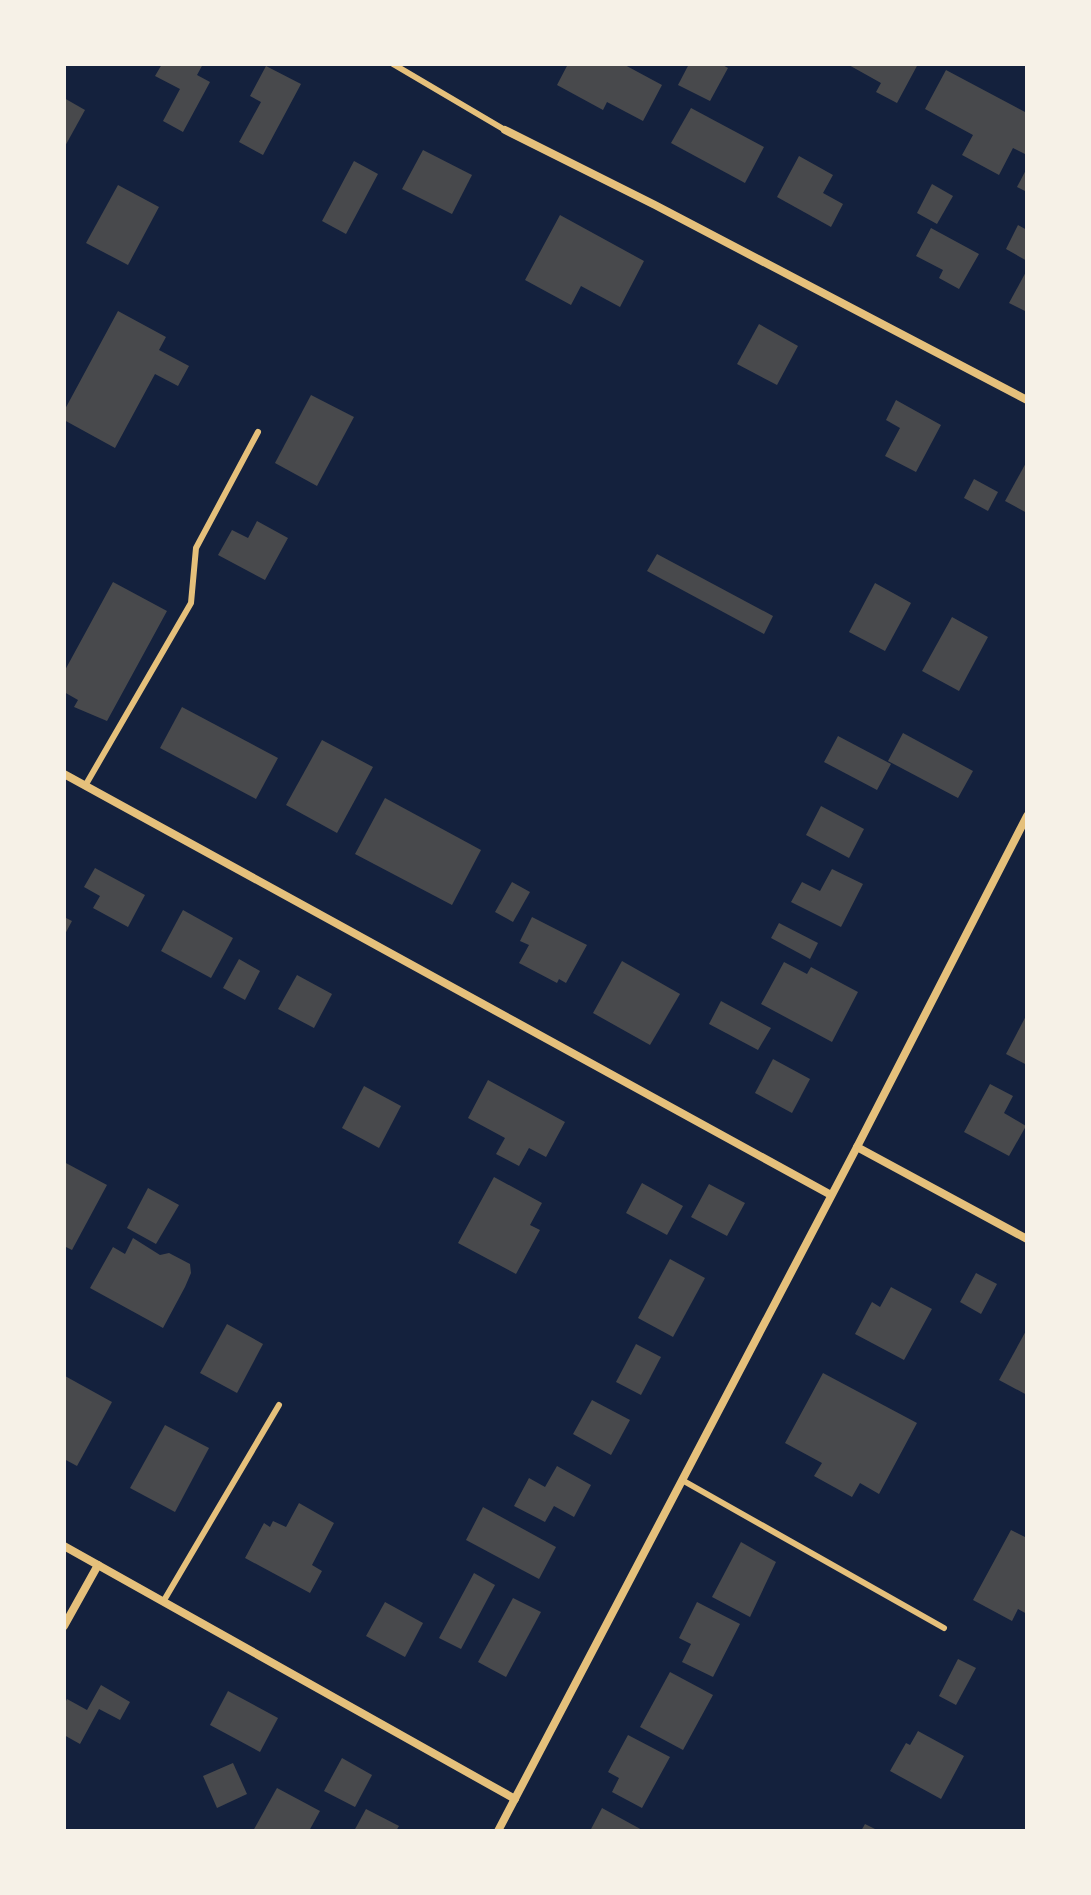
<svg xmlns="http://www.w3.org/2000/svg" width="1091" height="1895" font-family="'Work Sans',sans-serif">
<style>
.building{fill:#48494c}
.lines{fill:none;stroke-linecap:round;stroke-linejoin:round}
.service{stroke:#e5c07b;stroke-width:6}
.minor{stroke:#e5c07b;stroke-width:8}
</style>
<rect width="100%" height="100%" fill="#14213d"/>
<g class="building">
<polygon points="162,64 203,64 197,75 210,82 183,132 163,121 180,89 155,76"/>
<polygon points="568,64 623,64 662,85 643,121 607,102 603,110 557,85"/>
<polygon points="689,64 721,64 728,68 710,101 678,85"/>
<polygon points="847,64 918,64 897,103 876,92 881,83"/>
<polygon points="266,66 301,84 263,155 239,142 261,102 250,96"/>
<polygon points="946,70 1027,113 1027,155 1013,148 999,175 962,155 973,135 925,109"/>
<polygon points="64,98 85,110 64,148"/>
<polygon points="691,108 764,147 745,183 671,143"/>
<polygon points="423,150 472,175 452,214 402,189"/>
<polygon points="799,156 833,175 823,193 843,204 831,227 777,197"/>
<polygon points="354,161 378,174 346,234 322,221"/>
<polygon points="1027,168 1027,192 1017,187"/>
<polygon points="932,184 953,196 937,224 917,213"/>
<polygon points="118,185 159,207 128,265 86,243"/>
<polygon points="560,215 644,261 620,307 581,286 571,305 525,280"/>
<polygon points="1018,225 1027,230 1027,261 1006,249"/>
<polygon points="931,228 979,254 959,289 939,278 943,270 916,256"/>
<polygon points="1027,270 1027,312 1009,303"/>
<polygon points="118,311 166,337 159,350 189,366 178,386 155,374 115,448 64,420 64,411"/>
<polygon points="759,324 798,346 777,385 737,364"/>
<polygon points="311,395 354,417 317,486 275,463"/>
<polygon points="896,400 941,425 916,472 885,456 900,428 886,420"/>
<polygon points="1027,461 1027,513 1005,501"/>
<polygon points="974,479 998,492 988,511 964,498"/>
<polygon points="257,521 288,538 265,580 218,555 232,530 248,538"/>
<polygon points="657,554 773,616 764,634 647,571"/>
<polygon points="113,582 167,611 107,721 74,707 78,700 64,692 64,672"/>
<polygon points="875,583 911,603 885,651 849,632"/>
<polygon points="952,617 988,637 959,691 922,671"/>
<polygon points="182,707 278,758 256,799 160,748"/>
<polygon points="903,733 973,771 958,798 888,761"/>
<polygon points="838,736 891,764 877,790 824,762"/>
<polygon points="322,740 373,767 337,833 286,805"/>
<polygon points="385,798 481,850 452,905 355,854"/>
<polygon points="821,806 864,829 849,858 806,835"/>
<polygon points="95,868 145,895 128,927 93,908 100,896 84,887"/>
<polygon points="832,869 863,884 841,927 791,902 802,882 820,891"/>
<polygon points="512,882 530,892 513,922 495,912"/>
<polygon points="183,910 233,938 211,978 161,951"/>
<polygon points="64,917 72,921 64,936"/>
<polygon points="532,917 587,945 566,983 559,979 557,983 519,963 529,945 520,941"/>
<polygon points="779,923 818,943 810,959 771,938"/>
<polygon points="239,959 260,971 245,1000 223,988"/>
<polygon points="622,961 680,994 650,1045 593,1013"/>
<polygon points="784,962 807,974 811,967 858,992 832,1042 761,1004"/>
<polygon points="297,975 332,994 314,1028 278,1009"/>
<polygon points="721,1001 771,1028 758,1050 709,1024"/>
<polygon points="1027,1014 1027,1065 1006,1054"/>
<polygon points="773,1059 810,1079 792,1113 755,1093"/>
<polygon points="488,1080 565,1122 546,1157 529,1148 519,1166 496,1154 505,1138 468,1118"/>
<polygon points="990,1084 1013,1096 1004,1113 1026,1126 1009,1156 964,1132"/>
<polygon points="364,1086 401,1106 379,1148 342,1128"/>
<polygon points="64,1162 107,1185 72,1250 64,1246"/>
<polygon points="494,1177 542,1203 530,1225 540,1230 516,1274 458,1243"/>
<polygon points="642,1183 683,1206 667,1235 626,1213"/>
<polygon points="709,1184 745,1203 727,1236 691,1217"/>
<polygon points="148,1188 179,1205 156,1244 127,1228"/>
<polygon points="133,1238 160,1255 169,1253 190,1264 191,1273 185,1287 163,1328 90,1288 113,1247 125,1254"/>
<polygon points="670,1259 705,1278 673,1337 638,1318"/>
<polygon points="976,1273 997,1284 981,1314 960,1302"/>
<polygon points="891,1287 932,1309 904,1360 855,1334 872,1302 880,1307"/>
<polygon points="227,1324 263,1344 237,1393 200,1373"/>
<polygon points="1027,1329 1027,1395 999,1380"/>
<polygon points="636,1344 661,1357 641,1395 616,1382"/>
<polygon points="823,1373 917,1423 879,1494 860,1483 852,1497 814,1476 822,1463 785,1443"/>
<polygon points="65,1376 112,1402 77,1466 64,1459"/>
<polygon points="592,1400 630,1420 611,1455 573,1434"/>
<polygon points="165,1425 209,1448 175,1512 130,1488"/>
<polygon points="557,1466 591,1485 574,1517 554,1506 545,1522 514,1506 529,1478 545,1487"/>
<polygon points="299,1503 334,1523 312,1565 322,1571 310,1593 245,1558 264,1523 270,1527 273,1521 286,1527"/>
<polygon points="483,1507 556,1547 539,1579 466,1540"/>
<polygon points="1011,1530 1027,1538 1027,1614 1018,1609 1012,1621 973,1600"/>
<polygon points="741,1542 776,1562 750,1617 712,1597"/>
<polygon points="474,1573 495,1585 461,1649 439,1638"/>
<polygon points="513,1598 541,1612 506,1677 478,1662"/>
<polygon points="385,1602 423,1623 405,1657 366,1636"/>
<polygon points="697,1602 740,1624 713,1677 682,1662 691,1644 679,1638"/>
<polygon points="958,1659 976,1668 956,1705 939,1696"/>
<polygon points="670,1672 713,1695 683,1750 640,1727"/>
<polygon points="101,1685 130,1702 120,1720 99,1709 80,1744 64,1735 64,1705 67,1699 87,1710"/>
<polygon points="228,1691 278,1718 260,1752 210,1725"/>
<polygon points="918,1731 964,1756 941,1799 890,1771 906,1743 910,1745"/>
<polygon points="628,1735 670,1757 642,1808 612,1792 619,1778 608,1772"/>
<polygon points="342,1758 372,1775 355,1807 324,1791"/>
<polygon points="233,1763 247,1794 217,1808 203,1776"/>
<polygon points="277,1788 320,1811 309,1831 253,1831"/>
<polygon points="602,1808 644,1831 590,1831"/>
<polygon points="366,1809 399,1826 396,1831 354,1831"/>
<polygon points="865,1824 879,1831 861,1831"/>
</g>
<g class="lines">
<g class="service">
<polyline points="393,64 505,130"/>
<polyline points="85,786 191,603 196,548 258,432"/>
<polyline points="682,1480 944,1628"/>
<polyline points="163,1602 279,1405"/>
</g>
<g class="minor">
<polyline points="505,130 655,205 1027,400"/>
<polyline points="64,774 831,1195"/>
<polyline points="857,1147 1027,1239"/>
<polyline points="64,1546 515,1799"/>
<polyline points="64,1626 98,1565"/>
<polyline points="498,1831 857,1147 1027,816"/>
</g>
</g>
<rect width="1091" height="1895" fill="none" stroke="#f6f1e7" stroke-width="132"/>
</svg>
